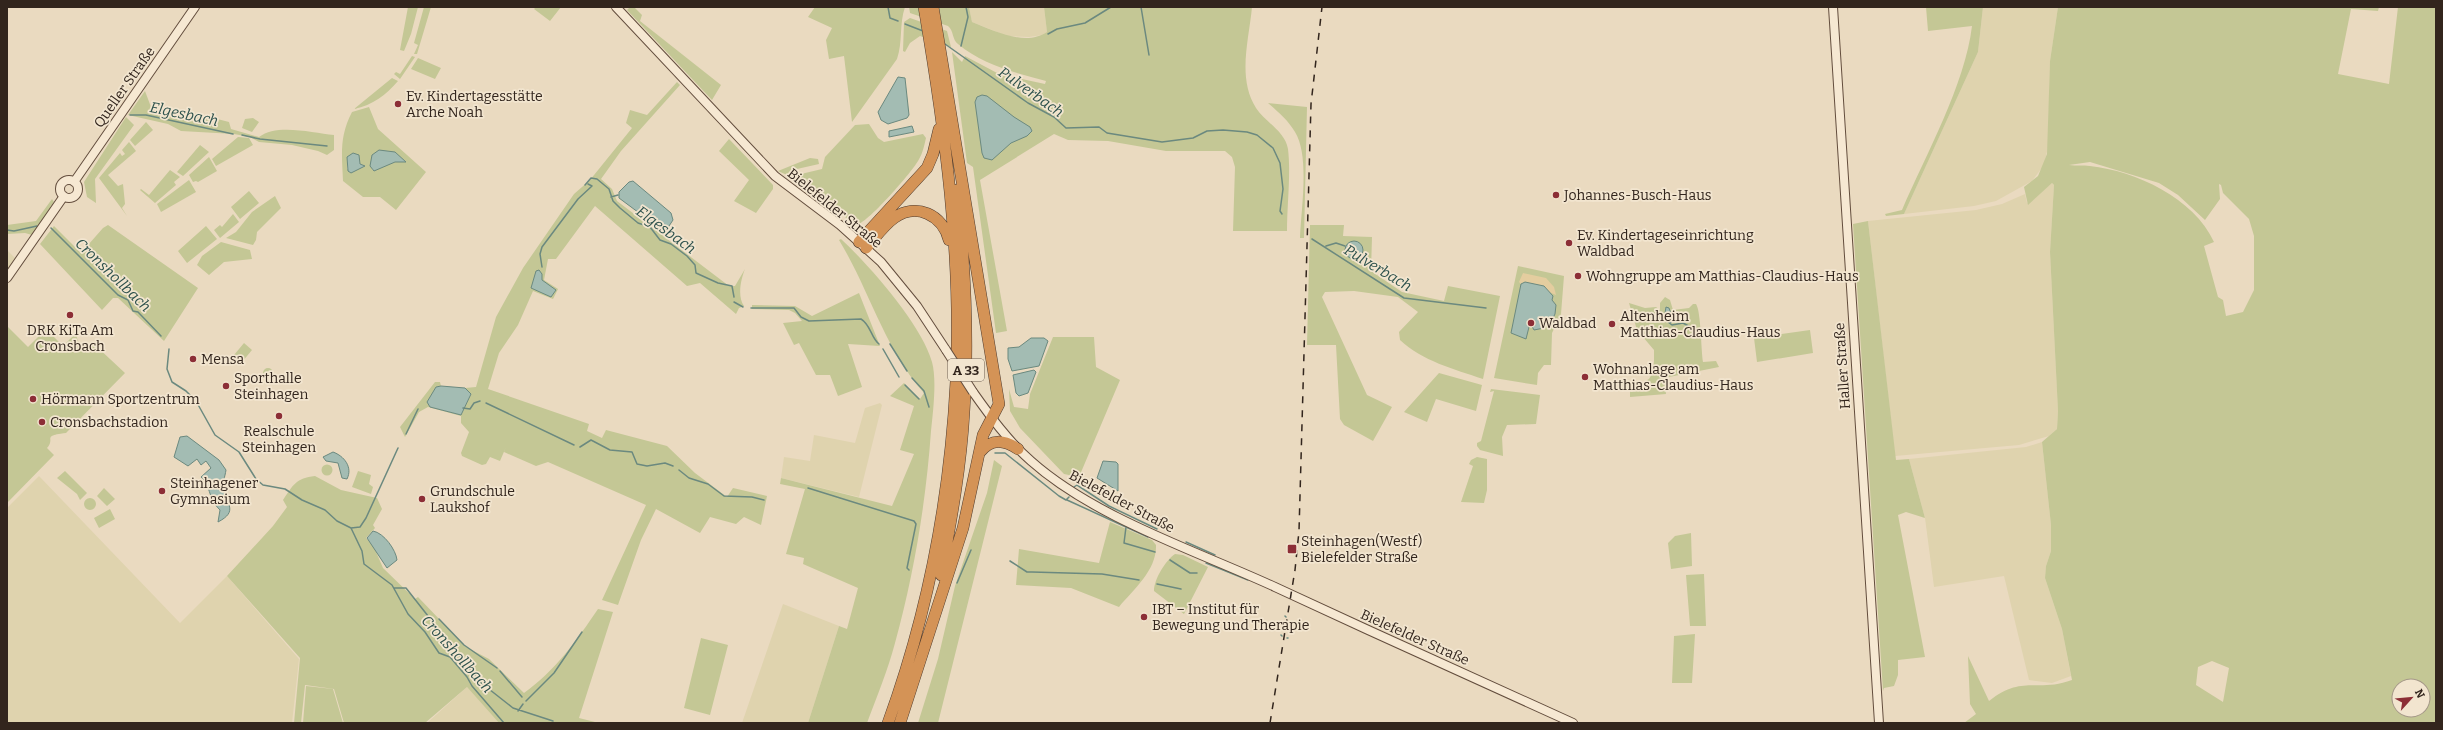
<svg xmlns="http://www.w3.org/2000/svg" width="2443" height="730" viewBox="0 0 2443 730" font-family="Bitter,serif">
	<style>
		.farmland { fill: #dfd3ae }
		.green { fill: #c4c795; fill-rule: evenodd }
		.sand { fill: #e4cd9f }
		.water { fill: #a3bcb3; stroke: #6b897f }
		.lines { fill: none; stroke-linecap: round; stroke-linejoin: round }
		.stream { stroke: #6b897f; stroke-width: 1.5 }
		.secondary-casing { stroke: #634d3d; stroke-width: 10 }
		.motorway-casing { stroke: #4f3b2e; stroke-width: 12 }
		.secondary { stroke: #f6e8d2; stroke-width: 8 }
		.motorway { stroke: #d49356; stroke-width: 11 }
		.rail { stroke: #32251d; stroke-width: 1.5; stroke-dasharray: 7 7; stroke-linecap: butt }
		.secondary-bridge-casing { stroke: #634d3d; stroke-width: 10; stroke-linecap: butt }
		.secondary-bridge { stroke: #f6e8d2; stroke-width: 8 }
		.poi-dot { fill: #8c2e36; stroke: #f2e5cf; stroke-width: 1.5 }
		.labels { text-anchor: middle; stroke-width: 3.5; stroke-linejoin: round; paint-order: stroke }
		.shield { fill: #f2e5cf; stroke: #6c5f52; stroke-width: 1 }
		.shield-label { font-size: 13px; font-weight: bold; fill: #32251d }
		.street-label { font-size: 14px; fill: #32251d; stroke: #f2e5cf }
		.poi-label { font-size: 14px; fill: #32251d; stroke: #f2e5cf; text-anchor: start }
		.water-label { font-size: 15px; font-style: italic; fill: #2d514c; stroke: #f2e5cf }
	</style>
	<rect width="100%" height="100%" fill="#eadac0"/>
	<path class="farmland" d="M969 7H1044L1047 32 1043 35 1029 37 1007 36 972 22Z
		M1983 7H2058L2050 61 2048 147 2044 165 2032 181 1996 201 1974 206 1904 214 1978 52Z
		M2052 183 2054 185 2050 252 2058 411 2057 429 2049 436 2019 445 1895 456 1868 221 1976 210 2002 204 2025 194 2027 203Z
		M7 250 16 259 7 270Z
		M880 403 882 405 859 497 781 478 784 457 810 461 814 435 855 443 865 408Z
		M2042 442 2051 525V551L2046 566 2045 578 2062 629 2071 676 2052 683 2029 680 2004 576 1934 587 1925 518 1909 459 2026 447Z
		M39 476 180 623 227 576 299 659 292 723H7V508Z
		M783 604 839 626 808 723H742Z
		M467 687 499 723H427Z"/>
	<path class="green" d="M408 7H418L411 34 404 51 400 50Z
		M424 7H431L417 54H414L418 45 414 43Z
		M536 7H561L550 21 534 9Z
		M630 7H634L642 15 640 21 721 85 712 100 627 10Z
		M815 7H905C899 24 903 42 897 59L852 122 844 56 829 59 826 40 832 28 808 17Z
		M909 7H969L972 22C993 30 1025 47 1047 32L1044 7H1252C1249 40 1237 78 1256 108 1265 122 1285 131 1288 149 1291 174 1287 205 1287 231H1233L1235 167 1232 157 1225 151H1166L1108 141 1068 140 1054 134 980 180 1007 331 996 333 973 167 967 163 952 52 962 62 965 56 999 74 1045 84 1046 81C1016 73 983 65 958 44 952 40 954 31 948 26L910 13Z
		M1926 7H1983L1978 52 1904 214 1886 216 1885 214 1902 210C1926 154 1965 85 1972 26L1928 31Z
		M2058 7H2379L2378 11 2351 9 2338 74 2389 84 2398 7H2436V723H1964L1976 714 1970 704 1968 656 1989 701C2023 674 2037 693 2072 680L2062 629 2045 578 2046 566 2051 551V525L2042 442 2057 429 2058 411 2050 252 2054 185 2052 183 2028 205 2024 187 2038 176 2047 154 2050 61ZM2090 162 2159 183 2178 195 2205 220 2220 199 2219 184 2221 185 2223 193 2249 219 2254 236V290L2243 312 2226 316 2223 300 2218 297 2204 246 2214 242C2194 198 2136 171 2090 166 2083 165 2076 166 2069 165ZM2212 661 2229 668 2223 702 2196 685 2198 667ZM2399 686H2423V710H2399Z
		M910 18 947 31 951 47 920 36 910 43 905 52 903 51 904 22Z
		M412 56 415 57 400 79 394 74 396 72 400 74Z
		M418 58 441 68 435 79 411 69Z
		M392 78 398 81C386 95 373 105 354 109Z
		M677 82 680 85 621 151 601 179 612 189 617 201 729 286H735L745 269C741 279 737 296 744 306L739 308 736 314 700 283 687 286 595 206 556 259H548L544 280 558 289 553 299 533 291 518 325 499 353 488 389 589 424 587 431 602 438 606 430 667 446 695 473 727 497 733 488 767 496 761 525 744 517 736 524 710 517 700 533 656 509 641 540 618 605 602 600 646 505 548 462 536 466 504 452 506 447 500 461 490 457 486 464 482 465 462 456 461 453 469 432 461 423V416L428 407 419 412 405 437 400 427 435 382H440L441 386 436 387 430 407 461 415 471 394 465 388 476 387 496 317 523 268 574 194 590 180 632 128 626 123 630 110 647 115Z
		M145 91 151 107 181 116 190 112 229 122 231 129 259 137C277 123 313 133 334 135V150L327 155 318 151 292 145 259 142 250 137 234 134 181 131 168 124 128 115Z
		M1268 103 1307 107 1304 238H1300C1301 209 1310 156 1295 132 1288 120 1278 112 1268 103Z
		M369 107 378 129 426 172 396 210 380 197H363L343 181C342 155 339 137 352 112ZM394 152 406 162H395L372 170V155ZM347 157 359 158 360 164 365 166 347 169Z
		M126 117 134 125 95 179 96 203 87 197 84 182Z
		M253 118 259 122 252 132 242 128 245 119Z
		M146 122 153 130 135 146 130 140Z
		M869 124 878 138 884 142 923 134 926 138C924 147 922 156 916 164 909 175 867 224 856 225L801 185 796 178 801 174 822 169 825 157 855 125Z
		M238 137 249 138 253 145 216 166 212 159Z
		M729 139 773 185V189L756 213 734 201 749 180 719 151Z
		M129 142 136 151 108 175 118 186 123 184 125 204 122 208 127 216 99 178 120 153 122 156 125 154 122 150Z
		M200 145 209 152 183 176 177 172Z
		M209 157 217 171 198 182 196 181 193 182 189 175Z
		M810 158 818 159 819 164 797 169 787 175 778 171Z
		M170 170 180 177 174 182 176 185 155 203 140 190 141 189 149 195Z
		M189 180 196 192 161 212 157 204Z
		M249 191 259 203 240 219 231 207Z
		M275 196 281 208 257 232 256 240 253 245 226 238 236 232 252 212Z
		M52 199 54 202 32 235 25 233 7 234V225L36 221Z
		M233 214 239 222 220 238 214 230 220 225 222 227Z
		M1868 221 1896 460 1909 459 1925 518 1906 512 1898 515 1925 657 1898 660V675L1894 686 1884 688 1883 691 1853 224Z
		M108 225 198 288 164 341 118 298H113L102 310 40 244 54 226 81 253 103 228Z
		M1310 225H1344L1343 236 1372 237 1371 271 1402 292 1444 301 1448 286 1500 296 1483 379C1454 369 1422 361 1400 340L1399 332 1418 312 1398 297 1354 291 1325 292 1322 297 1367 395 1392 407 1373 441 1344 425 1340 419 1336 345H1307Z
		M206 226 217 239 187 263 178 251Z
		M841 239C869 265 922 325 932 362 937 380 933 412 931 431 926 502 914 574 895 643 888 670 877 696 867 723H808L839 626 847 629 858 588 803 564 804 558 786 554 805 489 780 484 781 478 892 506 914 454 900 450 914 406 890 396 904 383 920 399 924 393C884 348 870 291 839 240Z
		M221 242 250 250 252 259 224 262 209 275 197 265 202 256Z
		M1518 266 1564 276 1561 314 1552 333 1551 365H1544L1538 373 1537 385 1494 378Z
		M859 293 880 346 848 344 862 387 838 396 830 375H816L799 343 794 345 783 323 802 321 795 313 789 310 752 309V305L795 306 812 316Z
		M1665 297 1670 300 1673 310 1689 308 1693 304H1696C1701 311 1701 349 1703 362L1716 361 1719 367 1664 378 1666 394 1630 397V389L1649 379 1653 372 1654 361V350L1637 330 1629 303 1645 308 1656 307 1660 310V303Z
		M7 326 28 347 46 329 63 346 77 332C75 346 85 345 95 345L125 373 66 433C41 436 56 438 47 448L54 455 7 503Z
		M1810 330 1813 353 1757 362 1754 338Z
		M1053 337H1094L1096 367 1120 380 1079 477 1064 474 1020 428 1010 411 1009 389 1014 407 1028 409 1030 394Z
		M244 343 252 350 242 362 234 355Z
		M263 373a5 5 0 1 1 10 0a5 5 0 1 1-10 0Z
		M1439 373 1482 385 1476 411 1436 399 1427 422 1404 412Z
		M1491 389 1540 395 1536 424 1507 425 1502 437 1503 456 1480 450 1477 446V443L1481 441 1494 391 1490 392Z
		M1477 457 1487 459V490L1484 503 1461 502 1473 466 1469 464 1471 460Z
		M994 460 1002 466 938 723H918L938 659 955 586 987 493Z
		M321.5 470a5.5 5.5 0 1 1 11 0a5.5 5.5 0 1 1-11 0Z
		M65 471 87 493 80 500 77 494 57 478Z
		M358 471 371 475 369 484 373 487 371 494 352 487Z
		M315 476 341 490 377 498 382 509 373 525 375 528 366 538 374 547 383 568 415 599 418 597 466 647 489 659 524 693C555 671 577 640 598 609L613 612 579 718 599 723H499L467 687 425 723H344L334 689 305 685 301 723H294L300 658 227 576 273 526 287 507 283 500C293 485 296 478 315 476Z
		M104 488 115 499 107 506 97 496Z
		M84 504a6 6 0 1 1 12 0a6 6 0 1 1-12 0Z
		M110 509 115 519 99 528 94 518Z
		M1110 522 1152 540 1156 545C1157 570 1134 589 1119 607L1071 588 1016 585 1019 549 1099 563Z
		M1691 533 1692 566 1671 569 1668 543 1675 536Z
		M1175 554 1183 555 1208 567 1184 614 1154 591C1154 579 1166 560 1175 554Z
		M1704 574 1706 626H1690L1686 575Z
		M1695 634 1692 683H1672L1674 636Z
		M701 638 728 645 710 715 684 708Z
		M306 686 333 689 343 723H303Z"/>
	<path class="sand" d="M1523 273 1546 278 1554 287 1556 295 1525 282 1521 284 1519 282Z"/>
	<path class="water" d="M898 77 905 78 909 115 907 118 888 124 881 120 878 112Z
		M982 95 987 96 1014 117 1030 127 1032 131 1027 136 1011 143 992 160 984 158 982 153 975 102 977 97Z
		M912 126 914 132 889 137V131Z
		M379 150 395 152 406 162H395L374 171 370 166 372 155Z
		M353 153 359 155 360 164 365 166 351 173 348 171 347 157Z
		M633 181 671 213 673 220 667 229 662 230 619 198V192L629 182Z
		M1345 250a9 9 0 1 1 18 0a9 9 0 1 1-18 0Z
		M539 270 542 274V280L556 290 551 297 531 288 536 271Z
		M1525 282 1544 286 1553 296 1552 300 1556 305 1555 314 1551 322 1544 328 1534 330 1530 323 1526 339 1511 333 1521 284Z
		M1666 307 1669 308 1673 320 1671 323 1664 319Z
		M1031 338H1044L1048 341 1039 366 1012 371 1008 359V348L1019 347Z
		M1034 370 1036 372 1028 393 1019 396 1016 393 1013 375Z
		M441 386 465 388 471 394 461 415 430 407 427 402 436 387Z
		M187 436 219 460 226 470C225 477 222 483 224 490 226 504 239 511 218 522L220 510C207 498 211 484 201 477L211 468 206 461 201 465 197 459 188 466 174 457 180 437Z
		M333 452C344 456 353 467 347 479L342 478 338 463 326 461 323 457Z
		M1103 461 1116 462 1118 464V491L1097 478Z
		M373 531C384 533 396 550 397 560L387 568 367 538Z"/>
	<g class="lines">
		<path class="stream" d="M888 7 890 18 898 21
			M1141 7 1149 55
			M905 24 923 31
			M1048 34 1057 29 1085 23 1111 7
			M945 44 1028 103 1054 117 1066 128 1099 127 1107 133 1162 142 1193 138 1207 131 1223 130 1247 132 1257 135 1273 148 1280 163 1283 189 1280 211 1282 214
			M961 46 968 17 966 7
			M130 115H146L233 134
			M242 135 260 139 327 146
			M585 185 591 178 597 179 609 189 613 201 620 208 638 223 650 227 660 240 671 244 687 256 695 265 696 273 718 283 732 286 734 297
			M611 197 618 195
			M51 228 118 295 128 300 133 311 138 312 161 336
			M7 230 14 231 37 226
			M1312 239 1404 298 1486 308
			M1326 246 1336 243 1345 246
			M542 267 540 254 542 247 578 199 592 186 588 184
			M734 302 743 307
			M751 308H794L801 317 809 321 861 319C871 325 871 338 879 344
			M1652 317 1666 319
			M1668 322 1672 325 1683 323 1694 329
			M890 344 907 371
			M169 349 167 369 172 382 186 391 196 401 215 435 239 452 256 479 263 485 285 489 302 500 325 510 337 521 351 528 362 551 364 564 392 585 408 614 425 632 439 653 450 657 467 677 472 686 504 723
			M883 349 899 377
			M912 378 924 391 929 407
			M905 385 919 399
			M486 403 574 445
			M463 408 470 409 474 403 480 401
			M406 434 418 409
			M580 447 591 440 610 450 632 452 637 464 647 466 665 463 673 466
			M995 453H1005L1059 496 1066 500 1069 497
			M679 470 689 478 708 484 724 496 752 497 764 500
			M1074 487 1077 485 1109 506 1157 529
			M808 488 914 521 916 524 907 568 909 570
			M1067 500 1126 527 1124 543 1155 552
			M1126 527 1148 537
			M351 528 360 527 366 518 398 448
			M1186 542 1215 555
			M1170 560 1190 573H1197
			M1010 561 1027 572H1032L1102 574 1139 580
			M1206 563 1248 580
			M957 583 971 550
			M1157 584 1181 589
			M394 588H406L480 682 513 708 553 721
			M1285 616 1286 617
			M439 619 464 645 497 668
			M1281 635 1282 636
			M1287 638H1288
			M500 671 522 697
			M526 701 554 673 582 632
			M518 711 523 704"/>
		<defs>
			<path id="secondary" d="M616 7 775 176 840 225 881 262 917 306 946 350
				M1833 7 1879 723
				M60 189a9 9 0 1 1 18 0a9 9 0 1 1-18 0Z
				M74 182 195 7
				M7 278 64 196
				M973 392C990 416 1008 441 1031 461 1095 518 1197 551 1275 587 1374 633 1473 678 1573 723"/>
			<path id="motorway" d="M859 242 927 168 933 154 939 129
				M866 248C875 238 883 226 894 218 916 202 943 215 949 240
				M980 452C992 438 1004 440 1018 449
				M941 575C951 521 961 467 964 412 969 338 965 263 957 190
				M888 723C928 613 950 497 956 381 962 256 945 130 924 7
				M900 723 963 528 983 435 999 404 933 7"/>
		</defs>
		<use href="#secondary" class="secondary-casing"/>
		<use href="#motorway" class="motorway-casing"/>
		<use href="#secondary" class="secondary"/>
		<use href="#motorway" class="motorway"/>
		<path class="rail" d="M1270 723 1295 570 1299 531 1311 104 1322 7"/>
		<defs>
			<path id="secondary-bridge" d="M946 350 973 392"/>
		</defs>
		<use href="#secondary-bridge" class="secondary-bridge-casing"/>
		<use href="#secondary-bridge" class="secondary-bridge"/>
	</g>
	<g class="poi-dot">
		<circle cx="398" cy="104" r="4"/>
		<circle cx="1556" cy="195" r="4"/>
		<circle cx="1569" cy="243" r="4"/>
		<circle cx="1578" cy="276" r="4"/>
		<circle cx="70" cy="315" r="4"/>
		<circle cx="1531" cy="323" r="4"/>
		<circle cx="1612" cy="324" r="4"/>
		<circle cx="193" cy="359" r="4"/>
		<circle cx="1585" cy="377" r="4"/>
		<circle cx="226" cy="386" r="4"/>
		<circle cx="33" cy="399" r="4"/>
		<circle cx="279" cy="416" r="4"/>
		<circle cx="42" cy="422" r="4"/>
		<circle cx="162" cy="491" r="4"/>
		<circle cx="422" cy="499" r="4"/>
		<rect x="1287" y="544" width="10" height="10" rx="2"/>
		<circle cx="1144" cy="617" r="4"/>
	</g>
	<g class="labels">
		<rect class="shield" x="948" y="359" width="36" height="22" rx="3"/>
		<g class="shield-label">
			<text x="966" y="375">A 33</text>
		</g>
		<g class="street-label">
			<text transform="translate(124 87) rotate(-55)" y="5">Queller Straße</text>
			<text transform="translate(835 208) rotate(39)" y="5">Bielefelder Straße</text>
			<text transform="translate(1842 366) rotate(-94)" y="5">Haller Straße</text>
			<text transform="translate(1122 501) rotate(28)" y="5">Bielefelder Straße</text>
			<text transform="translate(1415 637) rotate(24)" y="5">Bielefelder Straße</text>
		</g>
		<g class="poi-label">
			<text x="406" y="101">Ev. Kindertagesstätte<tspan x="406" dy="16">Arche Noah</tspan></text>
			<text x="1564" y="200">Johannes-Busch-Haus</text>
			<text x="1577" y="240">Ev. Kindertageseinrichtung<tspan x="1577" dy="16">Waldbad</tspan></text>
			<text x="1586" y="281">Wohngruppe am Matthias-Claudius-Haus</text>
			<text x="1620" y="321">Altenheim<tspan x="1620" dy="16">Matthias-Claudius-Haus</tspan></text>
			<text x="1539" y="328">Waldbad</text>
			<text x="70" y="335" text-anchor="middle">DRK KiTa Am<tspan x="70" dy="16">Cronsbach</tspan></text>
			<text x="201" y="364">Mensa</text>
			<text x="1593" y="374">Wohnanlage am<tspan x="1593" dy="16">Matthias-Claudius-Haus</tspan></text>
			<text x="234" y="383">Sporthalle<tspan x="234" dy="16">Steinhagen</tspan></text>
			<text x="41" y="404">Hörmann Sportzentrum</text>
			<text x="50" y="427">Cronsbachstadion</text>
			<text x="279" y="436" text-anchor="middle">Realschule<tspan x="279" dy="16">Steinhagen</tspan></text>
			<text x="170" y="488">Steinhagener<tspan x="170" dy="16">Gymnasium</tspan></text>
			<text x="430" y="496">Grundschule<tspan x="430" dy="16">Laukshof</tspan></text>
			<text x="1301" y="546">Steinhagen(Westf)<tspan x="1301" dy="16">Bielefelder Straße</tspan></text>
			<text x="1152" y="614">IBT – Institut für<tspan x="1152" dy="16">Bewegung und Therapie</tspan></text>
		</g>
		<g class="water-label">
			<text transform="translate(1031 92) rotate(35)" y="5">Pulverbach</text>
			<text transform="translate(184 114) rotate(12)" y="5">Elgesbach</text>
			<text transform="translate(666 230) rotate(36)" y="5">Elgesbach</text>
			<text transform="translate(1378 268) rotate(31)" y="5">Pulverbach</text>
			<text transform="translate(113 275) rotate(44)" y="5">Cronshollbach</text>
			<text transform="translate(457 654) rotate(48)" y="5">Cronshollbach</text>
		</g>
	</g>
	<rect width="2443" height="730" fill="none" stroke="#32251d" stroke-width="16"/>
	<g transform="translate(2411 698) rotate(63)"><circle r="19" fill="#f2e5cf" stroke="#a59888"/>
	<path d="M0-3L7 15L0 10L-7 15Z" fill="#8c2e36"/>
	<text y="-6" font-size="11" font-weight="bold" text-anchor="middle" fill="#32251d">N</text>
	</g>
</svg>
